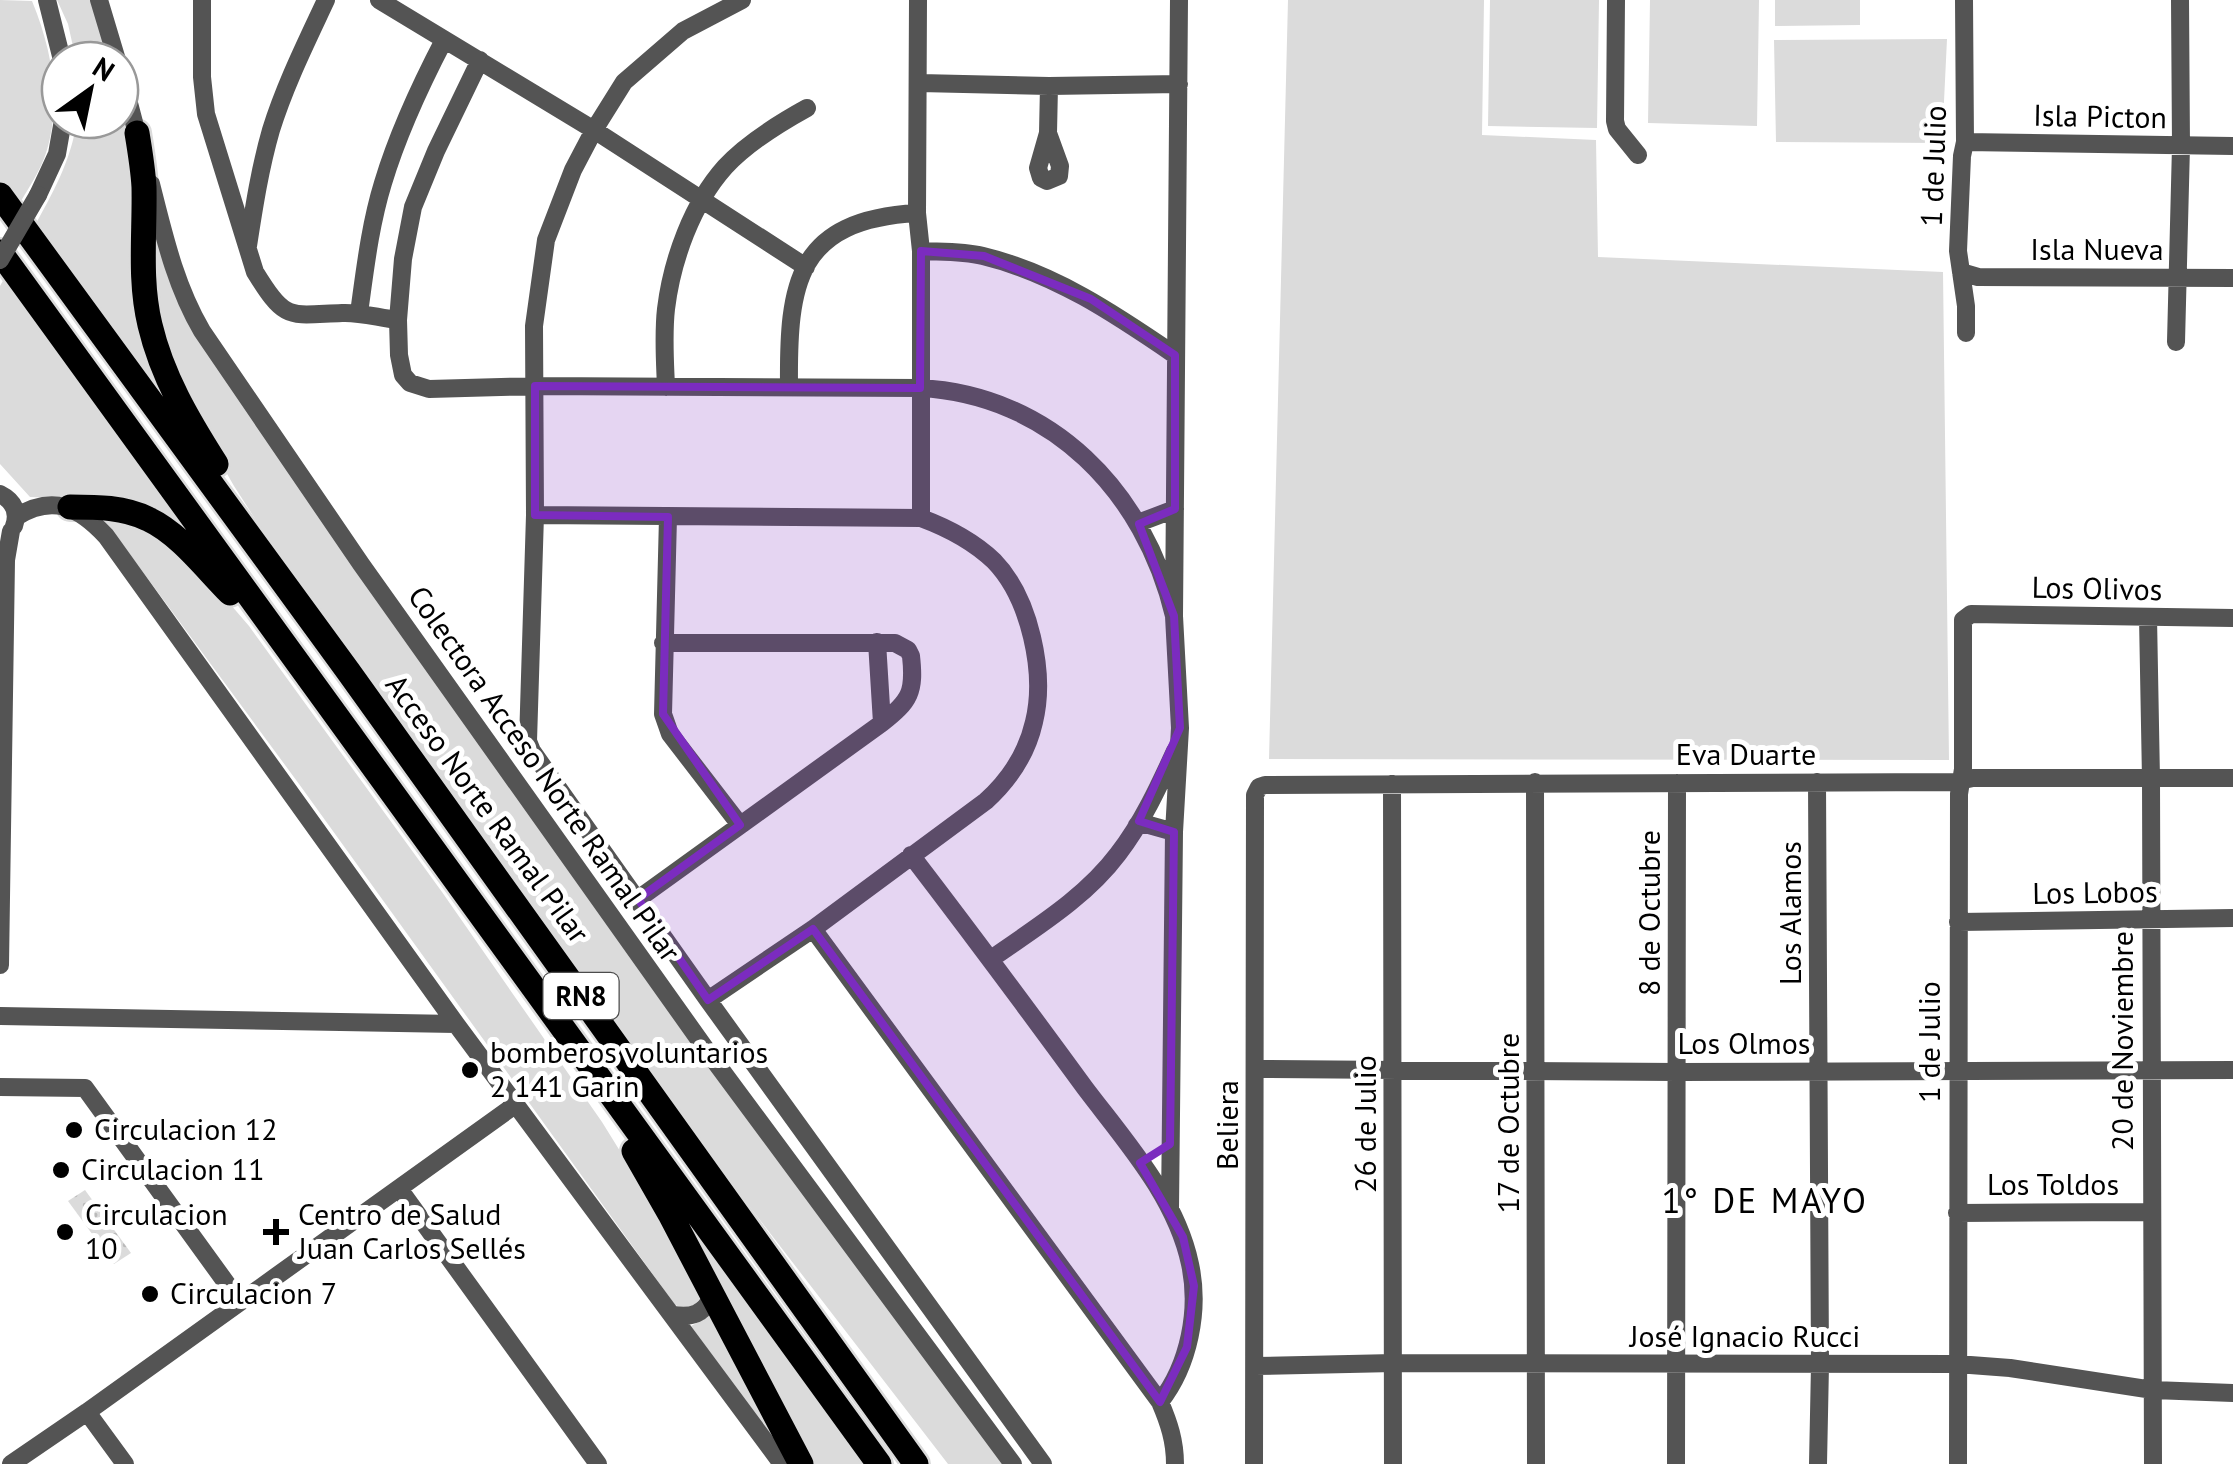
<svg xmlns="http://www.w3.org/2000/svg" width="2233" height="1464" viewBox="0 0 2233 1464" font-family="'PT Sans',sans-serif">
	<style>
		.grass { fill: #dbdbdb }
		.park { fill: url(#park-dots) }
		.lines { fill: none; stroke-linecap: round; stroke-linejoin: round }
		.highway-casing { stroke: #dbdbdb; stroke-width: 30 }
		.minor { stroke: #545454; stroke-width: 18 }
		.highway { stroke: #000; stroke-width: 25 }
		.minor-bridge { stroke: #545454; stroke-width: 18 }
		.marked { fill: #7b2cbf; fill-opacity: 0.2; stroke: #7b2cbf; stroke-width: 8; stroke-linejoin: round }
		.poi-dot { fill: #000; stroke: #fff; stroke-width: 4 }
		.labels { text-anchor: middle; stroke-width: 10; stroke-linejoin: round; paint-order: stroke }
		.shield { fill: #fff; stroke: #4c4c4c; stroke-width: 2.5 }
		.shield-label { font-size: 28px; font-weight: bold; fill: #000 }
		.street-label { font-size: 30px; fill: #000; stroke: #fff }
		.poi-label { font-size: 30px; fill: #000; stroke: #fff; text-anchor: start }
		.quarter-label { font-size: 35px; letter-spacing: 2.5px; fill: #000; stroke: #fff }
	</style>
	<defs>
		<pattern id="park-dots" width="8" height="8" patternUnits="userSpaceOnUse" patternTransform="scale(2.5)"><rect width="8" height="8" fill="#dbdbdb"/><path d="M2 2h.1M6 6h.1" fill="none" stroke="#bababa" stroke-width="1.8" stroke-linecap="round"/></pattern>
	</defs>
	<rect width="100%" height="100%" fill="#fff"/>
	<path class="grass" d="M0 0 32 1C52 50 62 102 46 153 40 172 27 190 17 208L0 183Z
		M57 0H92L112 60H76L68 24Z
		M1288 0H1484L1482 135 1596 140 1598 257 1943 272 1949 760 1269 759Z
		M1490 0H1599L1597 128 1488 126Z
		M1650 0H1759L1757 126 1648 123Z
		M1775 0H1860V25L1775 26Z
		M1947 39 1942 143 1776 142 1774 40Z
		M120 83 132 135 139 284 189 430 32 231C52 194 71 162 77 120H120Z
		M150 202 189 314 1008 1464H948L726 1176 322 623 234 486 195 418 154 314Z
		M4 279 204 556 103 500 30 497 0 464V286Z
		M95 512 141 520 200 569 249 626 442 892 602 1122 646 1193 698 1292V1301C691 1309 685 1310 675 1305L299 784 123 545Z
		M689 1227 863 1464H806Z
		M710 1316 773 1440 691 1326Z"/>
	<path class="park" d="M85 1190 131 1253 114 1264 68 1201Z"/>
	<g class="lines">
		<defs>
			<path id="highway" d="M137 133C140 151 143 169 144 187 145 233 139 280 150 325 162 376 188 420 216 464
				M0 195 348 671 916 1464
				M0 252 879 1464
				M70 507C97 507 124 507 148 519 180 534 205 568 230 593
				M634 1151 670 1214 801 1464"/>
		</defs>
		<use href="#highway" class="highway-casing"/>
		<path class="minor" d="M47 0 62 60
			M99 0 117 60
			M202 0V77L206 114 255 272C286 322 288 315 342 313 360 312 379 318 398 320
			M379 0 594 130 806 267
			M742 0 683 31 624 82 594 130 573 170 546 240 534 326 535 515 528 741 532 751 708 1000 1043 1464
			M918 0 917 213 921 251V518
			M1616 0 1615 121 1617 129 1638 155
			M1964 0 1965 142 1962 156 1958 251 1966 306V333
			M480 60 436 151 413 207 403 259 398 320 399 355 403 375 410 383 429 389 535 386 920 388C1051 395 1145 492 1174 616
			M120 69 140 145
			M920 83 1049 86 1179 84
			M1048 133 1060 166 1059 176 1047 181 1041 178 1038 168 1048 133 1049 86
			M1965 142 2233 146
			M151 184C164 235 175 285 202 331L361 564 705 1048 1013 1464
			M38 195 57 154 63 120
			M248 246C254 207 260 168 271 130 285 85 306 43 326 0
			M921 251C942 252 963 251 983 256 1054 273 1115 314 1175 355
			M1961 272 1978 277 2233 278
			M359 313C365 270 370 225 383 183 398 133 420 86 444 40
			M2176 342 2181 146 2180 0
			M666 387C665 361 663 335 666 309 672 260 692 204 725 167 747 143 778 124 807 108
			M789 387C788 283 796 220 917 213
			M0 494C14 501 19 512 14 526
			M535 515 921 518C948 528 973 541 994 561 1030 598 1046 673 1034 722 1027 753 1009 780 986 801L813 929 708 1000
			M16 517C53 494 79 507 106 536L456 1024 782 1464
			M668 517 663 714 670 734 740 825
			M1138 523 1175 509
			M2148 617 2151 779 2153 1464
			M877 642 882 723
			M1535 782 1536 1464
			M1817 782 1820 1365 1818 1464
			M1392 784 1393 1464
			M1137 825H1149L1174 832
			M911 855C970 932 1028 1010 1085 1088 1125 1141 1176 1197 1190 1264 1200 1310 1189 1365 1160 1402
			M638 899 882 723C910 701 915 692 911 656L908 650 895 643H663
			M1958 922 2233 918
			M813 929 1160 1402C1169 1423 1175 1441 1175 1464
			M991 959C1035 928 1085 898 1118 854 1142 823 1159 786 1175 751
			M0 965 6 560 11 531
			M0 1016 456 1024
			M1256 1069 1677 1072 2233 1070
			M0 1087 85 1088 240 1302
			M400 1190 598 1464
			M1170 1208 1174 832 1180 728 1174 616 1179 0
			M1957 1213 2151 1212
			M673 1315C693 1318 702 1314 713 1297
			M1255 1366 1394 1363 1957 1364 2010 1368 2153 1390 2233 1393
			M87 1412 125 1464
			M11 1464 87 1412 515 1105
			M1254 1464 1255 795 1259 787 1265 785 1954 782 1973 778H2233
			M1676 1464 1677 783
			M1958 1464 1959 794 1963 769V620L1971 614 2233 618"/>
		<use href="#highway" class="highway"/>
		<path class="minor-bridge" d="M0 260 38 195"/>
	</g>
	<path class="marked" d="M921 251 984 256 1091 299 1175 355V509L1139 524 1174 616 1180 728 1139 821 1174 832 1170 1144 1140 1163 1183 1237 1194 1286 1187 1347 1160 1402 813 929 708 1000 638 899 740 825 663 714 668 517 535 515V386L920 388Z"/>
	<g class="poi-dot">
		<circle cx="470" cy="1070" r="10"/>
		<circle cx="74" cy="1130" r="10"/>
		<circle cx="61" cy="1170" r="10"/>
		<circle cx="65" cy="1232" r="10"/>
		<path d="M271 1217h10v10h10v10h-10v10h-10v-10h-10v-10h10z"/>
		<circle cx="150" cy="1294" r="10"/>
	</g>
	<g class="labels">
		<rect class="shield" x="543.5" y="973" width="75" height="46" rx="8"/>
		<g class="shield-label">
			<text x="581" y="1006">RN8</text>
		</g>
		<g class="street-label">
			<text transform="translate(2100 117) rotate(1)" y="10">Isla Picton</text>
			<text transform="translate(1934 166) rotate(-88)" y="10">1 de Julio</text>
			<text x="2097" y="260">Isla Nueva</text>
			<text transform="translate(2097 589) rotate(1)" y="10">Los Olivos</text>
			<text x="1746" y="765">Eva Duarte</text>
			<text transform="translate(544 774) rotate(55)" y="10">Colectora Acceso Norte Ramal Pilar</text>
			<text transform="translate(487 809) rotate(54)" y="10">Acceso Norte Ramal Pilar</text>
			<text transform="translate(2095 893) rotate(-1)" y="10">Los Lobos</text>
			<text transform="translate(1650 913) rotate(-90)" y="10">8 de Octubre</text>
			<text transform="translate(1791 913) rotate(-90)" y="10">Los Alamos</text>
			<text transform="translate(2123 1041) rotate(-90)" y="10">20 de Noviembre</text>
			<text transform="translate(1930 1042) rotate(-90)" y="10">1 de Julio</text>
			<text x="1744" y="1054">Los Olmos</text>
			<text transform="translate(1509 1123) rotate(-90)" y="10">17 de Octubre</text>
			<text transform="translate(1366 1124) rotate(-90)" y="10">26 de Julio</text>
			<text transform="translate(1228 1125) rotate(-90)" y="10">Beliera</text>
			<text x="2053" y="1195">Los Toldos</text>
			<text x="1745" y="1347">José Ignacio Rucci</text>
		</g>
		<g class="poi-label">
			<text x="490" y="1063">bomberos voluntarios<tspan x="490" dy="34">2 141 Garin</tspan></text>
			<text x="94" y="1140">Circulacion 12</text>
			<text x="81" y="1180">Circulacion 11</text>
			<text x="85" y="1225">Circulacion<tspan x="85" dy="34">10</tspan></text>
			<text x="298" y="1225">Centro de Salud<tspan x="298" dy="34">Juan Carlos Sellés</tspan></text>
			<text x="170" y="1304">Circulacion 7</text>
		</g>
		<g class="quarter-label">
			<text x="1765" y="1213">1° DE MAYO</text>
		</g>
	</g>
	<g transform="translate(90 90) rotate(33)"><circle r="48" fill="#ffffff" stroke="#999999" stroke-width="2.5"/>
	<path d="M0-8L18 38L0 25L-18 38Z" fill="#000000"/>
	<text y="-15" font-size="28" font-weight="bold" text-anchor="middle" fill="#000000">N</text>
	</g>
</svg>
